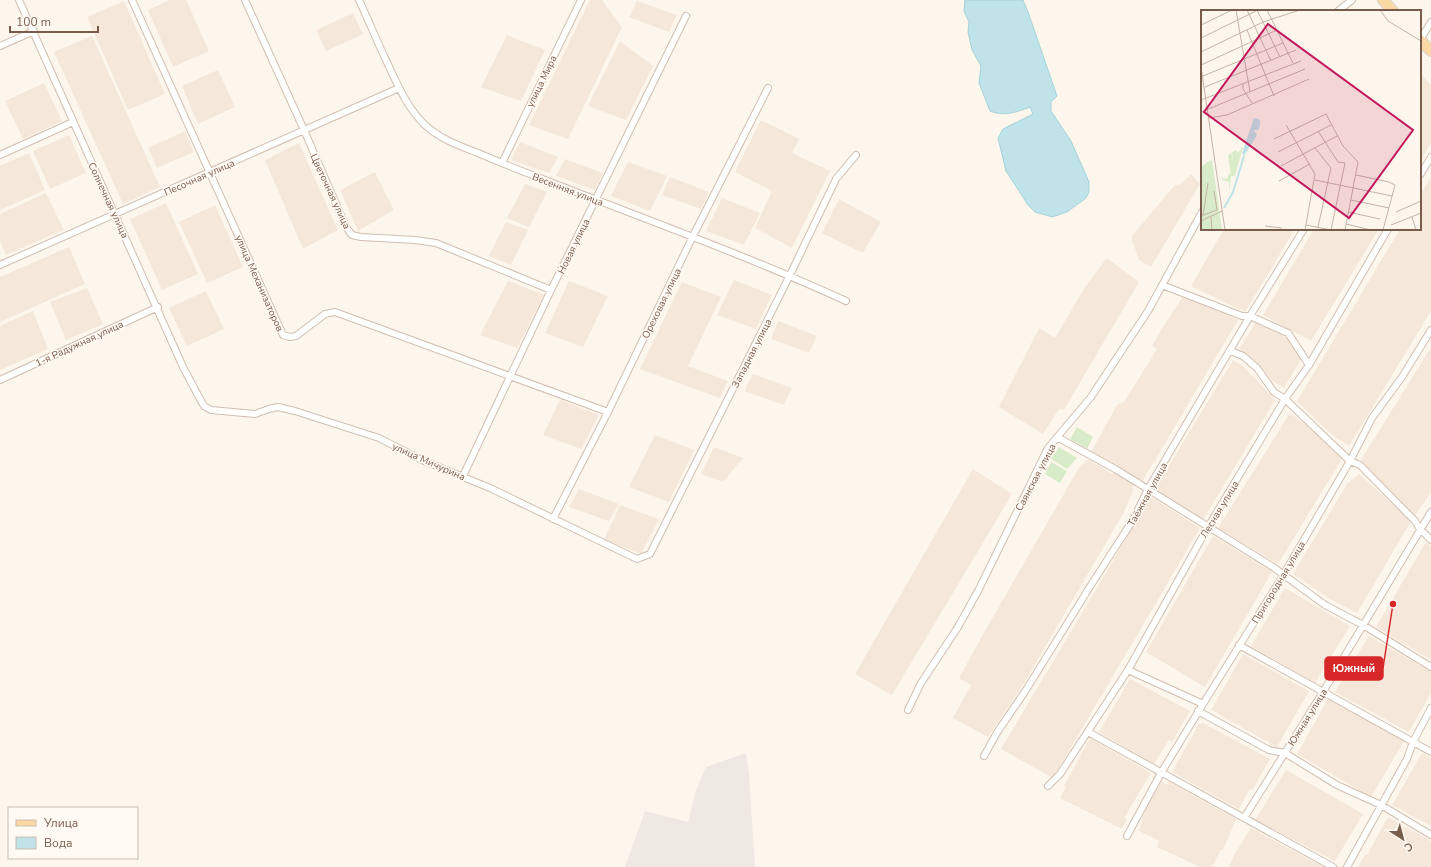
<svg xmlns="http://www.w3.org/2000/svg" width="1431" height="867" viewBox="0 0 1431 867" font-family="'Nunito Sans',sans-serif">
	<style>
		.residential { fill: #f5e8da }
		.industrial { fill: #efe9e4 }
		.green { fill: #d8ecc9 }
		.water { fill: #bfe3e8; stroke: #a5d3da }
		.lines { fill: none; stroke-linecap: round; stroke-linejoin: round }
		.street-casing { stroke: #d1beb0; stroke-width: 8 }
		.primary-casing { stroke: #dad1cd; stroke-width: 12 }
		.street { stroke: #fff; stroke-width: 6 }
		.primary { stroke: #fbd9a5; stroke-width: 10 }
		.labels { text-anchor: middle; stroke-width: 3; stroke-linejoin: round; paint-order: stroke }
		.street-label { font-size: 10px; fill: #7a5c4d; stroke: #fffaf3 }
		.inset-river { fill: none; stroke: #bfe3e8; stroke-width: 2 }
		.inset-road { fill: none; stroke: #c5b3a7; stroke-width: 1 }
		.view { fill: #c2185b; fill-opacity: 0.15; stroke: #c2185b; stroke-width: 2 }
		.inset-edge { fill: none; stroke: #7a5c4d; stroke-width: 2 }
		.leader { fill: none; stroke: #d62828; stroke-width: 1.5 }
		.callout-dot { fill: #d62828; stroke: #fffaf3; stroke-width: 1.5 }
		.callout { fill: #d62828; stroke: #d62828; stroke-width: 1.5 }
		.callout-label { font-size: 11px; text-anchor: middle; font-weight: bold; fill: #fff }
	</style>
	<rect width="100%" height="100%" fill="#fdf6ec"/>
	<path class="residential" d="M170 0H186L209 51 173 67 148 10Z
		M590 0H602L622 27 568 139 529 125Z
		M124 1 165 94 128 110 87 17Z
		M637 1 677 15 669 32 629 17Z
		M353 13 363 34 326 51 316 30Z
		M507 35 545 50 521 101 481 87Z
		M92 36 160 187 123 204 54 52Z
		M620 41 653 66 626 120 588 106Z
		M218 70 235 107 198 124 182 86Z
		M1420 73 1431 85V143L1420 162Z
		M44 83 62 121 23 139 5 101Z
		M761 120 799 139 792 153 830 171 792 248 755 228 772 191 735 172Z
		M185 131 194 152 157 168 148 148Z
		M69 135 86 173 50 189 33 151Z
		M520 142 558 157 549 173 511 160Z
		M299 143 338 230 303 249 265 160Z
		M29 153 45 190 0 210V166Z
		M565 159 603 173 595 190 556 176Z
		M628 162 667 176 650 211 611 196Z
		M375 172 394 210 358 231 340 190Z
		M1191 174 1200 184 1151 267 1139 260 1131 237 1175 185 1179 186Z
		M670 177 709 192 701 209 662 195Z
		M1431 177V311L1349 446 1332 435 1297 401 1400 229H1420V195Z
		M525 184 547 192 529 227 507 218Z
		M46 193 64 230 6 255 0 241V214Z
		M722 198 760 213 744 245 706 231Z
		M839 199 881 222 863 253 822 233Z
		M166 203 198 274 162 290 130 219Z
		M215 205 243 267 207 283 179 222Z
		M506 222 528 230 511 265 489 256Z
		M1224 229H1295L1245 312 1191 286Z
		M1314 229H1379L1311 341 1263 315Z
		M69 247 85 284 0 322V277Z
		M1107 258 1139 282 1064 410 1059 409 1043 434 999 407 1039 328 1055 338 1085 287Z
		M734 280 772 295 756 329 717 315Z
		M508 281 544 295 517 348 480 335Z
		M569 281 608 296 583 347 545 333Z
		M682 282 721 297 688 366 728 381 720 398 640 369Z
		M87 288 103 324 66 340 50 302Z
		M206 291 224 329 187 346 169 308Z
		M1184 295 1238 320 1142 482 1091 452 1117 405 1124 402 1157 349 1152 346 1161 330Z
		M33 311 48 349 0 370V326Z
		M778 321 817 336 809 353 771 339Z
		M1256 322 1282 335 1306 351 1284 388 1272 381 1259 365 1239 349Z
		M1431 347V492L1415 516 1361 460Z
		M1233 360 1243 366 1275 400 1203 520 1154 490Z
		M753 374 792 388 784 405 744 391Z
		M560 400 599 415 581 449 543 435Z
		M1290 413 1317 433 1342 459 1278 564 1218 528Z
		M655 435 694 450 669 502 629 487Z
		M714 447 743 458 723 482 701 474Z
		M1088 459 1112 474 1114 472 1134 485 1132 488 1134 489 1124 512 1026 680 988 737 953 718 971 685 959 678 986 629 1080 466Z
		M973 469 1012 494 892 695 855 674Z
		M1359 474 1411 521 1357 613 1330 599 1293 574 1347 484Z
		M579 489 619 504 609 521 569 507Z
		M1151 497 1200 528 1053 778 1001 749Z
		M620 505 659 519 641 554 604 540Z
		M1213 536 1272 572 1205 687 1146 652Z
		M1426 542 1431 547V660L1376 627Z
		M1285 588 1350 626 1315 683 1251 646Z
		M1369 636 1431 672V693L1409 732 1335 692Z
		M1243 654 1309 691 1277 747 1211 710Z
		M1130 679 1190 711 1172 742 1169 740 1154 764 1099 732Z
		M1328 699 1404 741 1371 797 1297 754Z
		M1203 723 1270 759 1253 789 1249 790 1239 809 1172 772 1199 724Z
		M1090 738 1151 773 1124 818 1127 820 1122 829 1060 798 1066 787 1064 786Z
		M1422 753 1431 758V826L1392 805Z
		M1286 770 1363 814 1335 861 1255 820Z
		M1161 781 1167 785 1169 782 1236 819 1223 850H1221L1212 867H1200L1157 847 1159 841 1139 831 1145 811Z
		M1388 817 1431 841V867H1358L1365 854 1367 855Z
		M1251 828 1323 867H1229L1235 853Z"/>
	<path class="industrial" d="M746 753 749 774 755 867H625L645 811 688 822 696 790 706 767Z"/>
	<path class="green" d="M1077 427 1093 437 1087 449 1070 439Z
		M1059 447 1077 458 1067 469 1051 459Z
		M1051 462 1067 471 1060 483 1045 474Z"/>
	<path class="water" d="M965 0H1023L1028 12 1057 96 1051 102V111L1071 141 1089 182V192L1086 198 1067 212 1052 217 1035 212 1028 205 1006 171 998 138 1003 129 1033 114 1030 107C1017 112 1004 117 990 111L979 83 981 66 972 50 968 32 969 22 964 11Z"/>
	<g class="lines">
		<defs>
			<path id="street" d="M19 0 183 367 200 399 204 406 211 410 255 414 269 409 278 407 295 411 379 438 422 460 490 488 637 559 650 554 790 275 836 179 856 155
				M132 0 283 335 290 337 296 336 325 314 335 312 608 412
				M245 0 304 130 346 227 352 235 361 237 415 240 436 243 551 290
				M359 0C368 19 376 39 385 58 396 81 406 107 425 125 440 139 460 146 478 153 499 162 519 170 540 178 642 218 746 255 846 301
				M1338 11 1352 0
				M1420 40 1431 22
				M0 46 34 31
				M0 155 73 122
				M502 163 581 0
				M1420 175 1431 157
				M0 265 399 88
				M1162 285 1242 316H1250L1288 333 1309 365
				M1231 351 1243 356 1257 368 1274 392 1285 399 1350 461 1360 465 1415 521 1420 529 1431 540
				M0 380 158 307
				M1057 437 1117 470 1273 567 1325 605 1363 625 1431 667
				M463 476 551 290 686 16
				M553 519 608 412 693 236 768 88
				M1239 645 1431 752
				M1128 670 1203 704
				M908 710 921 683 958 627 979 589 1048 448 1091 397 1148 311 1202 212
				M1198 711 1269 750 1285 753 1337 785 1381 805 1431 835
				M1088 732 1333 867
				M984 756 998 731 1026 690 1091 585 1133 520 1148 489 1250 316 1304 229
				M1048 786 1060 774 1128 670 1208 527 1285 399 1309 365 1388 229
				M1244 818 1323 692 1431 512
				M1127 836 1161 773 1203 704 1284 574 1350 461 1372 418 1402 377 1431 330
				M1347 867 1407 759 1413 742 1431 708"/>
			<path id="primary" d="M1383 0 1393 11
				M1420 40 1431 51"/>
		</defs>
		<use href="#street" class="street-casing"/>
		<use href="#primary" class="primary-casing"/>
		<use href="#street" class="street"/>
		<use href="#primary" class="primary"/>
	</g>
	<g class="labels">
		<g class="street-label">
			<text transform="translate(541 81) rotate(-64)" y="4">улица Мира</text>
			<text transform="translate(199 177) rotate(-24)" y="4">Песочная улица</text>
			<text transform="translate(568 189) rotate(21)" y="4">Весенняя улица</text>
			<text transform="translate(331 191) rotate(65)" y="4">Цветочная улица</text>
			<text transform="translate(109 200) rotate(65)" y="4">Солнечная улица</text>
			<text transform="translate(573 246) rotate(-64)" y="4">Новая улица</text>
			<text transform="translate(260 283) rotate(66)" y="4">улица Механизаторов</text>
			<text transform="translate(661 303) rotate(-64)" y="4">Ореховая улица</text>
			<text transform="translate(79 343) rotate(-25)" y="4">1-я Радужная улица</text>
			<text transform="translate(751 353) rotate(-63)" y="4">Западная улица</text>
			<text transform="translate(429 461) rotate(24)" y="4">улица Мичурина</text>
			<text transform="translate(1035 477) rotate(-62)" y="4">Саянская улица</text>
			<text transform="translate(1147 494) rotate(-61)" y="4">Таёжная улица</text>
			<text transform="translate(1219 509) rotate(-59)" y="4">Лесная улица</text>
			<text transform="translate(1278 582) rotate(-59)" y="4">Пригородная улица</text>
			<text transform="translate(1307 717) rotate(-58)" y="4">Южная улица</text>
		</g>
	</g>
	<g transform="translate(1201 10)">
		<rect width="220" height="220" fill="#fdf6ec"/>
		<path d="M42 136 34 166H30L28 184V172L22 170 21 168 26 169 28 163 30 165 27 146 30 142 32 151 31 142 35 140 37 143ZM11 149 21 220H0V157Z" fill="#d8ecc9"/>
		<path d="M53 108 59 110V116L57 120H52L56 124 55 127 43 146 41 143Z" fill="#bfe3e8"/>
		<path class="inset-river" d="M23 198 32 182 43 146"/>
		<path class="inset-road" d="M35 0 49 82M46 0 70 51M56 0 79 47M66 0 92 53M179 0 187 11 220 31M0 15 31 0M46 20 73 86M0 28 57 0M0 42 62 12 99 0M0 55 76 20M0 57 24 220M2 66 82 33M42 74V79L51 93M4 77 95 40M0 90 100 51M0 102 104 59M8 108 26 105 108 69M85 115 114 164 104 220M117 121 137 152 144 153 130 220M73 129 125 104 142 136 157 152 144 220M114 138 130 158 117 217M77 142 130 115M80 156 136 126M155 165 188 172 194 175 182 220M114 170 191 186M78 171 109 154M150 190 188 198M147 202 179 209M195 202 220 191M2 205 7 173M0 206 16 200 13 181M10 207 11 220M211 207 215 220M0 211 21 201M145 214 170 220M105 215 130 220M190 215 220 203M64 216 81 218"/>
		<path class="view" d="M67 14 212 120 148 208 3 102Z"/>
		<rect width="220" height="220" class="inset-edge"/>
	</g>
	<path class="leader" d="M1393 604L1383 668"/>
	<circle class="callout-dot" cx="1393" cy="604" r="4"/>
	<rect class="callout" x="1325" y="657" width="58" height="23" rx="4"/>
	<g class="callout-label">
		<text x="1354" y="672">Южный</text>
	</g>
	<rect x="8" y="807" width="130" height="52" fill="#fffaf3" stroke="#cabbb1"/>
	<rect x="16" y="820" width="20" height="6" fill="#fbd9a5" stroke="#cabbb1"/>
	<text x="44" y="827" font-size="12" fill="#7a5c4d">Улица</text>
	<rect x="16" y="837" width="20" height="12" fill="#bfe3e8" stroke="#cabbb1"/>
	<text x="44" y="847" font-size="12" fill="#7a5c4d">Вода</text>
	<g transform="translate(1403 839) rotate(144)" stroke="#fffaf3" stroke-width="3" paint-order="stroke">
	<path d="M0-3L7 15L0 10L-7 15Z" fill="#7a5c4d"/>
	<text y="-6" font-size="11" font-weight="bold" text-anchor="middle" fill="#7a5c4d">С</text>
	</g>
	<path d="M10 26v6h88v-6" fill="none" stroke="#7a5c4d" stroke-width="2"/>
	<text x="16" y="26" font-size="12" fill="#7a5c4d" stroke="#fffaf3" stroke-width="3" paint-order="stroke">100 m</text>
</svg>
